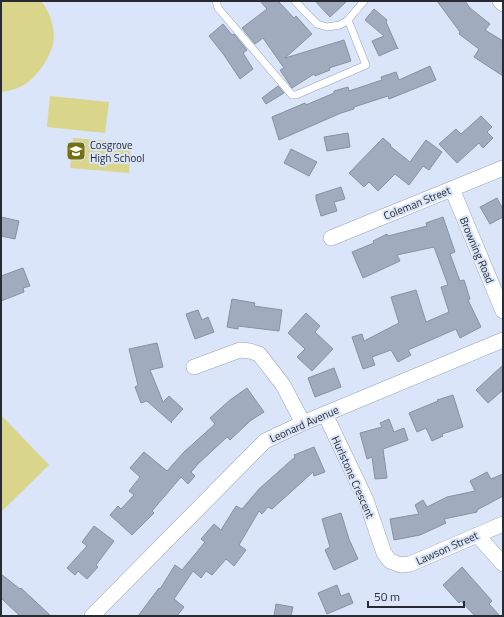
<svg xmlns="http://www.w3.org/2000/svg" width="504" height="617" viewBox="0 0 504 617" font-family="'Titillium Web',sans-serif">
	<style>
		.green { fill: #d9d58b }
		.building { fill: #a0abbe; stroke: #8791a3 }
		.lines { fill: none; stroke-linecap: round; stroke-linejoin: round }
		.lane-casing { stroke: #97a2b4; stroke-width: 8 }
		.street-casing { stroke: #97a2b4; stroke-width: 16 }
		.lane { stroke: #fff; stroke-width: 7 }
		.street { stroke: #fff; stroke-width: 15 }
		.labels { text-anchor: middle; stroke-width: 4; stroke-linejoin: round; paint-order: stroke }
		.poi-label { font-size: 11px; fill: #272b32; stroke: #dae5f9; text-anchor: start }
		.street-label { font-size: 11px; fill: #272b32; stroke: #dae5f9 }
	</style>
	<rect width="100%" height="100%" fill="#dae5f9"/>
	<path class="green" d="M1 1H41C51 13 57 33 52 48 51 52 48 55 47 59 36 78 23 90 1 92Z
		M50 96 109 102 105 133 47 127Z
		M73 138 131 143 129 173 70 168Z
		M1 415 49 465 1 512Z"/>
	<path class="building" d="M260 1H278L294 18 296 16 312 34 285 58 344 40 351 61 329 68 330 70 315 76 314 74 292 88 280 70 284 68 263 38 255 44 242 28 267 9Z
		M315 1H347L330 17Z
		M437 1H465L470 8 490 24 485 30 503 41V76L474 57 479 49 459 34 460 32Z
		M374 9 387 20 386 22 398 49 397 48 379 56 372 41 384 36 365 20Z
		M223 24 232 35 234 34 247 50 243 53 253 69 240 79 224 55 209 36Z
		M430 66 436 80 389 99 388 96 354 107V109L341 113 279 140 272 117 305 103 306 105 334 93V91L348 87 349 91 382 80 381 77 396 72 399 80Z
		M278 86 284 93 266 104 262 98Z
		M481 116 492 127 487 132 493 138 483 148 479 143 457 163 439 144 456 129 461 134Z
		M348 133 350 147 327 151 324 137Z
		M383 138 391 145 390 146 410 162 426 140 442 152 429 170 423 166 409 185 395 174 378 191 369 182 364 187 349 173Z
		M291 149 317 162 309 176 284 163Z
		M341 187 345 199 334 202 337 211 321 216 316 199V195Z
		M497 198 503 209V217L490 224 480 207Z
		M1 217 19 221 15 239 1 236Z
		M443 217 455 252 450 254 460 281 464 280 470 299 468 300 481 327 460 338 456 329 408 350 411 355 398 362 391 350 372 357 375 365 363 369 352 337 362 334 364 341 399 323 391 297 416 290 426 322 449 312 441 287 448 285 434 247 397 255 400 261 363 278 352 252 374 243 373 241 387 234 388 236 427 226 426 223Z
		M23 268 30 286 23 288 24 292 1 301V276Z
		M232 299 255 303 254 306 282 310 279 331 238 326V329L227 327Z
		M198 310 202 320 208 317 214 332 195 339 186 314Z
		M306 313 320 326 315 332 333 349 312 371 297 357 305 349 288 333Z
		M157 343 163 367 150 370 163 402 169 396 183 409 171 422 172 423 147 401 141 403 135 387 138 385 129 349Z
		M503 365V390L488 403 476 390Z
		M334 368 341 387 315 397 308 378Z
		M247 388 264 412 250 421 230 440 227 437 198 464 191 472 195 476 188 484 181 477 152 511 154 513 132 535 110 515 118 506 121 509 134 495 129 491 140 477 130 468 144 452 167 471 184 452 215 424 210 418 230 400Z
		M453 395 463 427 442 434 443 436 432 441 426 428 417 432 409 413 438 401 437 400Z
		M389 419 394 432 404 428 408 440 383 449 387 478 375 479 372 457 367 459 360 433 382 427 380 423Z
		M314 447 325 472 314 476 313 472 272 509 268 507 262 514 259 511 239 545 246 550 234 566 226 559 212 575 206 571 201 578 193 571 174 599 184 607 177 616H138L159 588 160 589 175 565 182 570 205 542 201 539 214 524 221 530 236 506 242 509 259 489 295 457 294 455Z
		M487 472 491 479 503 474V496L477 510V512L444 519 446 523 420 535 394 540 390 519 419 514 415 505 423 500 427 507 447 497 475 491 470 481Z
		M341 513 349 539 358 559 334 570 325 550 330 547 322 519Z
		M94 526 114 541 96 565 98 567 87 579 78 571 75 575 67 568 87 546 82 542Z
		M462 567 492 601 489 604 500 616H475L461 601 459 603 443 585Z
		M1 574 20 589 21 588 51 616H20L1 598Z
		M337 585 341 596 349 593 353 603 327 614 318 593Z
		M276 604 293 607 291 616H274Z"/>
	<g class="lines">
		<defs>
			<path id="lane" d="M216 1 218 8 292 95H296L366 65 348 20
				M295 1 317 24 327 27 340 25 348 20 364 1"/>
			<path id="street" d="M500 1 503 4
				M452 189 503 311
				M331 238 503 168
				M194 367 240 350 250 351 259 354 283 385 303 423
				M325 414 366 500 384 553 390 561 401 565 410 564 503 524
				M477 535 503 564
				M92 616 265 441 303 423 503 340"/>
		</defs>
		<use href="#lane" class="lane-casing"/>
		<use href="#street" class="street-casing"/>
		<use href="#lane" class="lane"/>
		<use href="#street" class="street"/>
	</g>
	<defs>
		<symbol id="school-square" viewBox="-11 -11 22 22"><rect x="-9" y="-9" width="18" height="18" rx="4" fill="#746f0f" stroke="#dae5f9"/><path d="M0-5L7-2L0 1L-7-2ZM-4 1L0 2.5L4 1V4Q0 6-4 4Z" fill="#fff"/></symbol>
	</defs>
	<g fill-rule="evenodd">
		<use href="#school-square" x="65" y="140" width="22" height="22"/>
	</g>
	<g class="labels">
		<g class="poi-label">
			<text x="90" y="149">Cosgrove<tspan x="90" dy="13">High School</tspan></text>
		</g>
		<g class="street-label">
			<text transform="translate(417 203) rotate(-22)" y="4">Coleman Street</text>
			<text transform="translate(477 250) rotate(67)" y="4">Browning Road</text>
			<text transform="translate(304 424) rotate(-24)" y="4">Leonard Avenue</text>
			<text transform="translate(353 477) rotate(66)" y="4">Hurlstone Crescent</text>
			<text transform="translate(447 548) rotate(-24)" y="4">Lawson Street</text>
		</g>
	</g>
	<rect width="504" height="617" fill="none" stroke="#272b32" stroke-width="4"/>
	<path d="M368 601v6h96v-6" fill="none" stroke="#272b32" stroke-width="2"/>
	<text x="374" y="601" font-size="12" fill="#272b32" stroke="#dae5f9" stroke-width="3" paint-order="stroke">50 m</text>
</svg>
